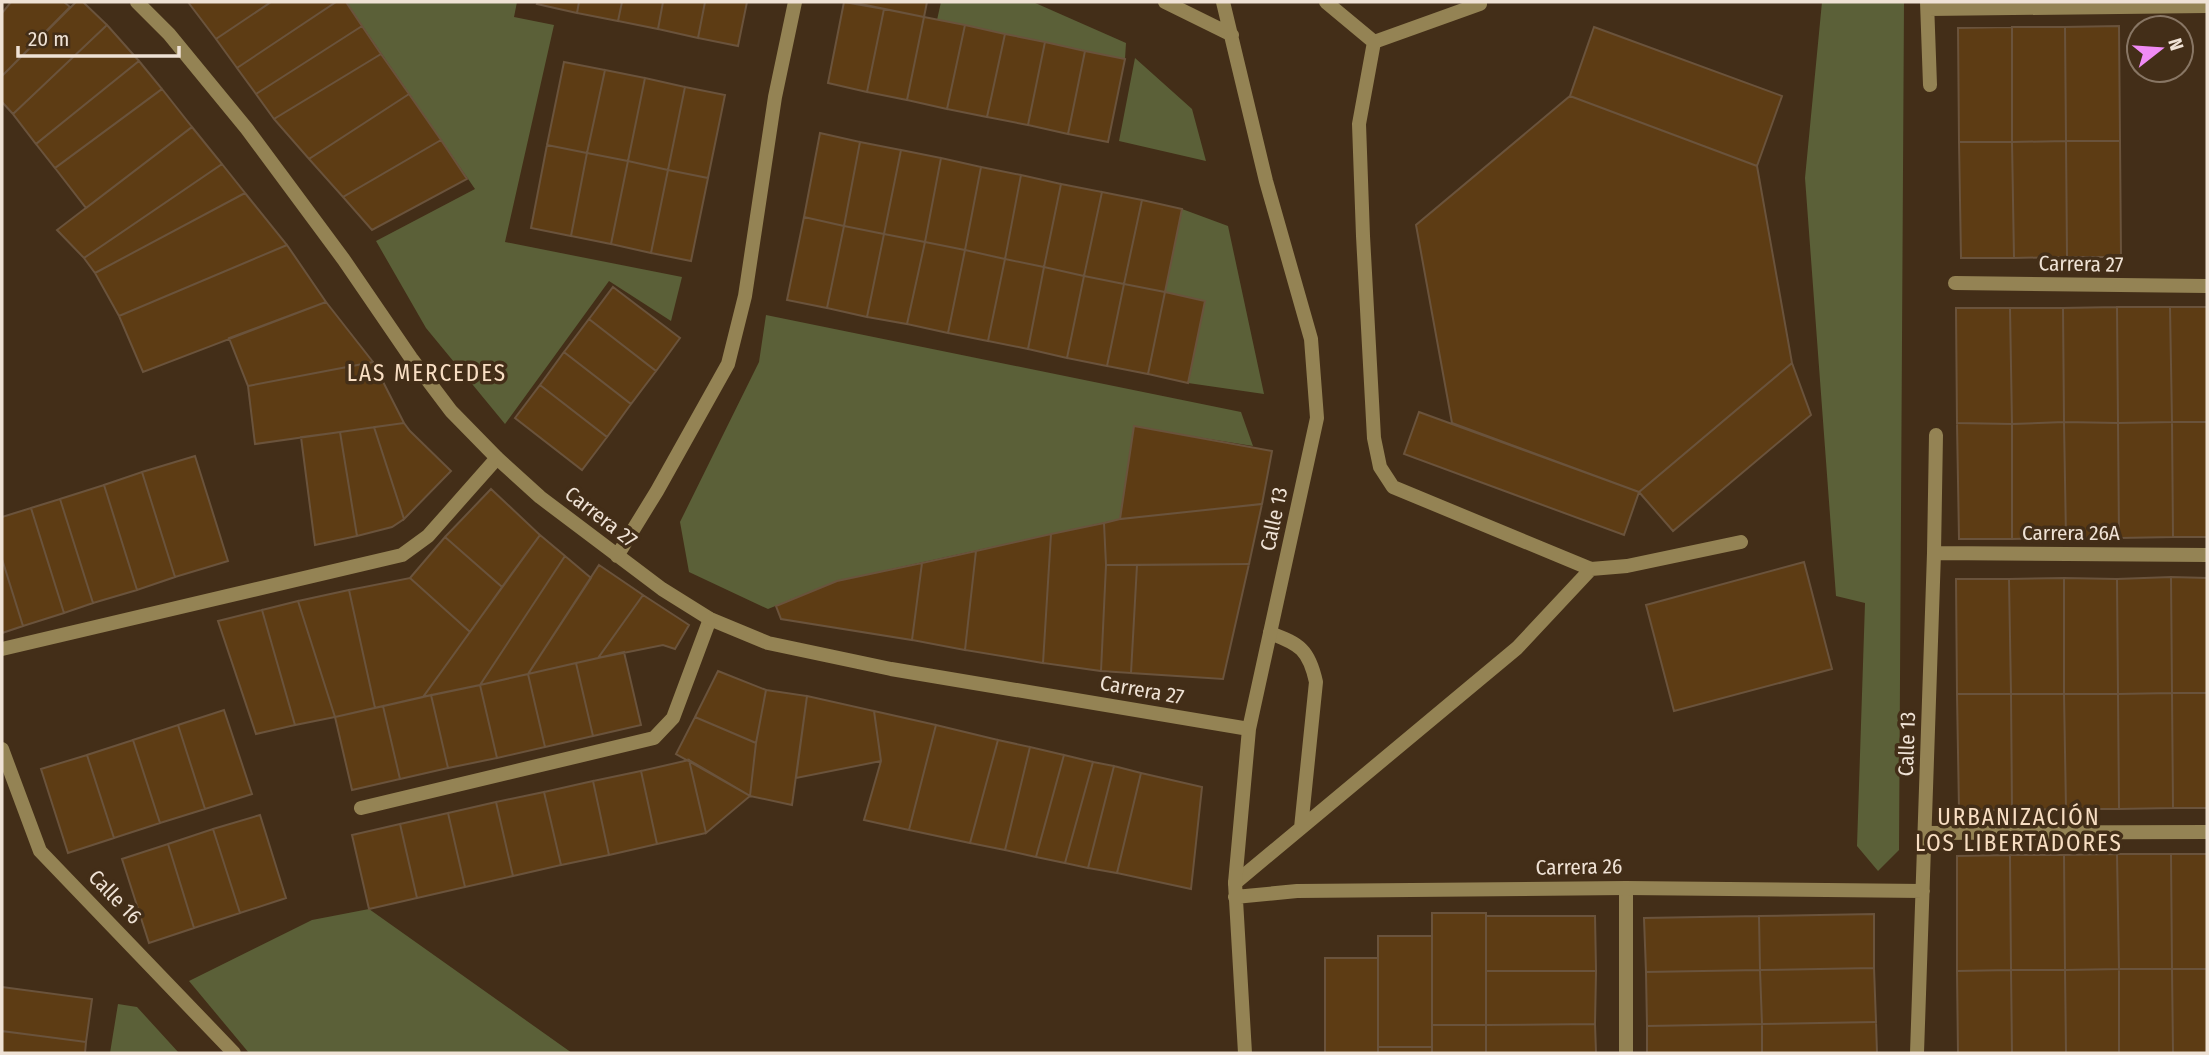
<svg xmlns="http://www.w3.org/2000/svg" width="2209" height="1055" viewBox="0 0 2209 1055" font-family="'Fira Sans Condensed',sans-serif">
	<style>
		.green { fill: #5b6038 }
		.building { fill: #5d3c14; stroke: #6a533c; stroke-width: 2 }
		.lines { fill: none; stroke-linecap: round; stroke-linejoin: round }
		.service { stroke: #948354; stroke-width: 14 }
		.minor { stroke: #948354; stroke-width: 14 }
		.labels { text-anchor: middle; stroke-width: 7; stroke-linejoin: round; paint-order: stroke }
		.street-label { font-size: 21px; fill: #efe2d5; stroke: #432e18 }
		.neighbourhood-label { font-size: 23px; letter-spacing: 2px; fill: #f8dec3; stroke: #432e18 }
	</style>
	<rect width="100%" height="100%" fill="#432e18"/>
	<path class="green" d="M346 2H517L514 17 554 25 505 242 682 277 671 321 609 281 505 424 426 328 376 241 475 189Z
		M941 2H1033L1126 43 1125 59 937 20Z
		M1822 2H1904L1899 850 1878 871 1857 846 1865 603 1836 596 1805 178Z
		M1135 58 1192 109 1206 161 1119 141Z
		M1182 209 1228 226 1264 394 1188 383 1205 301 1165 292Z
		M766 315 1241 412 1253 446 1134 427 1120 519 837 581 768 609 689 572 680 522 759 362Z
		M369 909 572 1053H249L189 981 312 920Z
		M118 1004 137 1007 179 1053H110Z"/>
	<path class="building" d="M11 2H64L70 7 2 76V13Z
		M76 2H83L107 25 13 114 2 102V76Z
		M188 2H271L216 39Z
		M271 2H336L237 68 216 39Z
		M336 2H346L362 26 256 94 237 68Z
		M538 2H579L577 13 537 4Z
		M579 2H622L618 21 577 13Z
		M622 2H663L658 29 618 21Z
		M663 2H705L698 38 658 29Z
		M705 2H747L738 46 698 38Z
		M844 2 884 9 867 92 828 83Z
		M851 2H927L924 17Z
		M884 9 924 17 907 100 867 92Z
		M924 17 965 25 947 109 907 100Z
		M107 25 139 61 36 144 13 114Z
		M965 25 1005 34 987 117 947 109Z
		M362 26 381 54 274 119 256 94Z
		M2119 26 2120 141H2066L2065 27Z
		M1594 27 1782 96 1757 166 1570 96Z
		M2012 27H2065L2066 141 2012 142Z
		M2012 27V142H1959L1958 28Z
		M1005 34 1045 42 1028 125 987 117Z
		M1045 42 1085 51 1068 134 1028 125Z
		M1085 51 1125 59 1108 142 1068 134Z
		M381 54 409 94 309 159 274 119Z
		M139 61 162 89 55 168 36 144Z
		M564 62 605 70 587 153 547 145Z
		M605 70 645 78 628 161 587 153Z
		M645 78 685 87 668 170 628 161Z
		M685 87 725 95 708 178 668 170Z
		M162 89 192 127 86 208 55 168Z
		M409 94 441 140 343 197 309 159Z
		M1570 96 1757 166 1792 363 1639 492 1452 423 1416 225Z
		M192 127 222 164 84 258 57 230Z
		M820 133 860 142 844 226 804 217Z
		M441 140 467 179 372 230 343 197Z
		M2066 141 2067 257 2014 258 2012 142Z
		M2066 141H2120L2121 257H2067Z
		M860 142 901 150 884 234 844 226Z
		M1959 142H2012L2014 258H1961Z
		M547 145 587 153 571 236 531 228Z
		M901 150 941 158 925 242 884 234Z
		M587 153 628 161 611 244 571 236Z
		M941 158 981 167 965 250 925 242Z
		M628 161 668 170 651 253 611 244Z
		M222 164 245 193 95 273 84 258Z
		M981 167 1021 175 1005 259 965 250Z
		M668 170 708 178 691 261 651 253Z
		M1021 175 1061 184 1044 267 1005 259Z
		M1061 184 1102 192 1084 276 1044 267Z
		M1102 192 1142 200 1124 284 1084 276Z
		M245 193 287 245 119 316 95 273Z
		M1142 200 1182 209 1165 292 1124 284Z
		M804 217 844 226 827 308 787 300Z
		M844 226 884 234 867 317 827 308Z
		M884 234 925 242 907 324 867 317Z
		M925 242 965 250 948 333 907 324Z
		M287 245 326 302 143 372 119 316Z
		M965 250 1005 259 988 341 948 333Z
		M1005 259 1044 267 1028 349 988 341Z
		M1044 267 1084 276 1067 358 1028 349Z
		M1084 276 1124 284 1107 366 1067 358Z
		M1124 284 1165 292 1148 374 1107 366Z
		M613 287 680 338 656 371 589 319Z
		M1165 292 1205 301 1188 383 1148 374Z
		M326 302 373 362 248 386 229 338Z
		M2117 307 2118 423 2064 422 2063 308Z
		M2117 307H2170L2172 422 2118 423Z
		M2170 307H2207V422H2172Z
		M1956 308H2010L2012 424 1957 423Z
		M2010 308H2063L2064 422 2012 424Z
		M589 319 656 371 631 404 564 352Z
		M564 352 631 404 607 437 540 385Z
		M373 362 404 423 255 444 248 386Z
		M1792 363 1811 415 1673 531 1639 492Z
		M540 385 607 437 582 470 515 418Z
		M1419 412 1639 492 1624 535 1404 454Z
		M2064 422 2118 423 2119 538H2066Z
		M2064 422 2066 538 2012 539V424Z
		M2172 422H2207V537H2173Z
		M2172 422 2173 537 2119 538 2118 423Z
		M404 423 410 431 451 471 404 519 374 427Z
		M1957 423 2012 424V539H1959Z
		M1134 426 1272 451 1262 504 1120 519Z
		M374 427 404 519 392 527 357 536 340 432Z
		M340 432 357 536 315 545 301 437Z
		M195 456 228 561 175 577 142 472Z
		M142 472 175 577 137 590 104 485Z
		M104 485 137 590 93 603 60 499Z
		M491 489 540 535 502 587 445 537Z
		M60 499 93 603 64 613 31 508Z
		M1262 504 1249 564 1106 565 1104 523 1120 519Z
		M31 508 64 613 23 626 2 559V517Z
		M1104 523 1106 565 1101 671 1043 663 1051 534Z
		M1051 534 1043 663 965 650 976 551Z
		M540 535 565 556 480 685 423 697Z
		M445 537 502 587 470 632 410 578Z
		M976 551 965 650 912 640 922 563Z
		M565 556 591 578 528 674 480 685Z
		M2 559 23 626 2 633Z
		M1804 562 1832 669 1674 711 1646 605Z
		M922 563 912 640 781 619 776 606 837 581Z
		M1249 564 1223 679 1131 673 1137 565Z
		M599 565 643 595 598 658 528 674Z
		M1106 565H1137L1131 673 1101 671Z
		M2171 577 2172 693 2118 694 2117 579Z
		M2171 577 2207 578V693H2172Z
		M410 578 470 632 423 697 375 708 349 590Z
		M2064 578V694H2011L2009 579Z
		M2064 578 2117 579 2118 694H2064Z
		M1956 579H2009L2011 694H1957Z
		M349 590 375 708 335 717 298 601Z
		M643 595 689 625 675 649 663 645 598 658Z
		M298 601 335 717 295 725 262 610Z
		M262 610 295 725 256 734 218 621Z
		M624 652 641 725 593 736 576 663Z
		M576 663 593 736 545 747 528 674Z
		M718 671 766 690 756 743 695 717Z
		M528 674 545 747 497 758 480 685Z
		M480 685 497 758 448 768 431 695Z
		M766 690 807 696 792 805 750 796 756 743Z
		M2172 693H2207V808H2173Z
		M2172 693 2173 808 2119 809 2118 694Z
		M1957 694H2011L2012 810H1959Z
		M2011 694H2064L2066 809 2012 810Z
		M2064 694H2118L2119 809H2066Z
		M431 695 448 768 400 779 383 706Z
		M807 696 874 711 881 761 796 778Z
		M383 706 400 779 352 790 335 717Z
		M224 710 252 794 205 809 178 725Z
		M874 711 936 725 909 830 864 820 881 761Z
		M695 717 756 743 750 796 676 754Z
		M178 725 205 809 160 823 133 740Z
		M936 725 998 740 970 843 909 830Z
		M133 740 160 823 114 838 87 755Z
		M998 740 1030 747 1005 850 970 843Z
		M1030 747 1064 755 1036 857 1005 850Z
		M87 755 114 838 68 853 41 769Z
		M1064 755 1093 762 1065 863 1036 857Z
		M689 760 750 796 706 833Z
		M689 760 706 833 657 844 641 771Z
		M1093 762 1114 766 1088 868 1065 863Z
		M1114 766 1141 773 1117 873 1088 868Z
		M641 771 657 844 609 855 593 781Z
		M1141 773 1202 787 1191 889 1117 873Z
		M593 781 609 855 561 865 544 792Z
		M544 792 561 865 513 876 496 802Z
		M496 802 513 876 465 887 448 813Z
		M448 813 465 887 417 898 400 824Z
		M260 815 286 898 240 913 213 829Z
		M400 824 417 898 369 909 352 835Z
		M213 829 240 913 194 928 168 844Z
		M168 844 194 928 149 943 122 859Z
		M2117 854 2119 969 2065 970 2064 855Z
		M2117 854H2171L2172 969H2119Z
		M2171 854H2207V969H2172Z
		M2010 855H2064L2065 970H2011Z
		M2010 855 2011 970 1957 971V856Z
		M1432 913H1486V1025H1432Z
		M1874 914V968L1760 970 1759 916Z
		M1486 916H1595L1596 971H1486Z
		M1759 916 1760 970 1646 972 1644 918Z
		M1378 936H1432V1047H1378Z
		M1325 958H1378V1053H1325Z
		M1874 968 1876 1022 1762 1024 1760 970Z
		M2119 969V1053H2066L2065 970Z
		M2119 969H2172L2173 1053H2119Z
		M2172 969H2207V1053H2173Z
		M1760 970 1762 1024 1647 1026 1646 972Z
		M2011 970H2065L2066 1053H2012Z
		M2011 970 2012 1053H1958L1957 971Z
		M1486 971H1596L1595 1024 1486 1025Z
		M2 987 92 999 86 1042 2 1031Z
		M1876 1022 1877 1053H1762V1024Z
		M1595 1024 1596 1053H1486V1025Z
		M1762 1024V1053H1647V1026Z
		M1432 1025H1486V1053H1432Z
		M2 1031 86 1042 85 1053H2Z
		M1378 1047H1432V1053H1378Z"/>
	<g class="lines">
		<path class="service" d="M1326 2 1374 42
			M1927 2 1930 85
			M1480 4 1374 42 1359 124 1363 236 1374 438 1380 467 1393 487 1591 569 1627 566 1741 542
			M1928 9 2207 6
			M1270 633C1300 644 1309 650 1316 682L1301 828
			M2 649 402 555 428 536 497 458
			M361 808 654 738 673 718 710 619
			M1235 883 1517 648 1591 569
			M1626 888V1053"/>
		<path class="minor" d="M137 2 169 34 247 129 344 260 411 358 451 411 497 458 540 497 662 589 710 619 768 643 891 669 1249 729
			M1165 2 1232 35
			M1223 2 1266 181 1311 339 1317 418 1249 729 1235 883 1245 1053
			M1955 283 2207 286
			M1934 553 2207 555
			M617 556 657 491 728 364 745 296 775 97 795 2
			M2 749 40 851 234 1053
			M1925 833 2207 832
			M1235 897 1297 891 1626 888 1923 891
			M1917 1053 1934 553 1936 435"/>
	</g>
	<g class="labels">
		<g class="street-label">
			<text transform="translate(2081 264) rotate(1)" y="7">Carrera 27</text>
			<text transform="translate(601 517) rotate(38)" y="7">Carrera 27</text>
			<text transform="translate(1274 519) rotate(-78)" y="7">Calle 13</text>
			<text x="2071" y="540">Carrera 26A</text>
			<text transform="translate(1142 690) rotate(10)" y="7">Carrera 27</text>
			<text transform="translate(1907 744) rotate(-88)" y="7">Calle 13</text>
			<text transform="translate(1579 867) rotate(-1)" y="7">Carrera 26</text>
			<text transform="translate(115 897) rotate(46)" y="7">Calle 16</text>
		</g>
		<g class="neighbourhood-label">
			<text x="427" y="381">LAS MERCEDES</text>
			<text x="2019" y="825">URBANIZACIÓN<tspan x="2019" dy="26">LOS LIBERTADORES</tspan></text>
		</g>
	</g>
	<rect width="2209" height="1055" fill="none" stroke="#efe2d5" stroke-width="7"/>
	<g transform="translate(2160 49) rotate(73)"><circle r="33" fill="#432e18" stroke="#887664" stroke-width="2"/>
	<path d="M0-5L12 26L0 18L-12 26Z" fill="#f08bf5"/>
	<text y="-10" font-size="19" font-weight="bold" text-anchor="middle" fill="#efe2d5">N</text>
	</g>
	<path d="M18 46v10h161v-10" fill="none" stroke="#efe2d5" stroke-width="3.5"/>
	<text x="28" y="46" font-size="21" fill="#efe2d5" stroke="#432e18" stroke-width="5" paint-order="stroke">20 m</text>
</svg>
